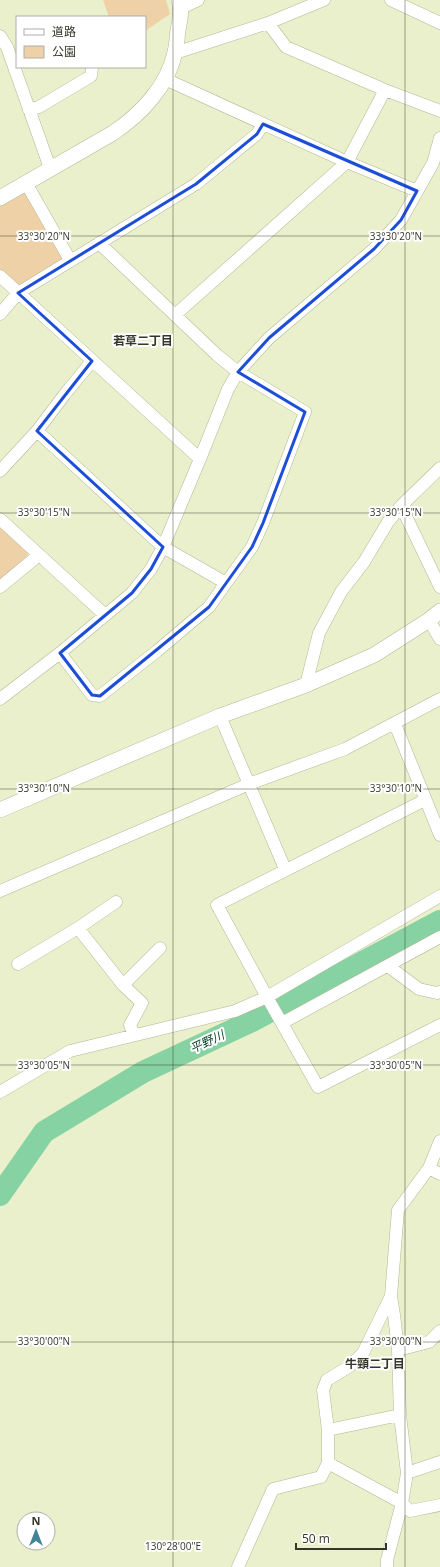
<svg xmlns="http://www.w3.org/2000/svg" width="440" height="1567" viewBox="0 0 440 1567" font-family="'Open Sans','Noto Sans JP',sans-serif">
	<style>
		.green { fill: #efd1a7 }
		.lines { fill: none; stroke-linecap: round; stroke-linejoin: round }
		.river { stroke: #86d2a2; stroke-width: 22 }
		.minor-casing { stroke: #b1b895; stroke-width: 13 }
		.tertiary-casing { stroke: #b1b895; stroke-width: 16 }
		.minor { stroke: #fff; stroke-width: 12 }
		.tertiary { stroke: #fff; stroke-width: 15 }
		.marked { fill: none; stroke: #1d4ed8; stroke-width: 3; stroke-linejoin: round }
		.ticks { fill: none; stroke: #353729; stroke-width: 1; stroke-opacity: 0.45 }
		.labels { text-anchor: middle; stroke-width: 4; stroke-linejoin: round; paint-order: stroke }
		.neighbourhood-label { font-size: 12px; font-weight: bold; fill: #353729; stroke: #fff }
		.water-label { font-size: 12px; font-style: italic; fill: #003f22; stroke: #fff }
		.ticks-label { font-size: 10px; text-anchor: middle; fill: #353729; stroke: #fff; stroke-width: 4; stroke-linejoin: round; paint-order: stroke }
	</style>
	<rect width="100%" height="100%" fill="#e9f0cb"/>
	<path class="green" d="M103 0H166L170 14 145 31V17H109Z
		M25 190 62 257V261L21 286 14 285 0 272V205Z
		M0 525 28 552 27 556 0 580Z"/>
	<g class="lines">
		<path class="river" d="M0 1195 44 1132 143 1072 252 1021 440 921"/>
		<defs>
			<path id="minor" d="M391 0 440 23
				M181 8 198 0
				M268 23 286 47 385 90 440 111
				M0 36 7 47 50 168
				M175 53 268 23 324 0
				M165 79 347 162 417 191
				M29 110 39 107 91 76 92 67
				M26 183 70 260
				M0 276 200 459
				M0 314 18 293 196 184 257 134 263 124
				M175 315 347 162 385 90
				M37 431 163 547 226 583
				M0 471 37 431 65 394 92 361
				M401 506 440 587
				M0 519 105 615
				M0 587 39 555
				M429 620 440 639
				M60 653 92 695 100 696 157 651 209 607 226 583 252 547 263 523 305 412 238 372 217 355 99 243
				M306 685 319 633 341 592 364 562 388 522 401 506 440 468
				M0 699 60 653 132 593 151 569 163 547 200 459 228 389 238 372 269 338 374 249 401 220 433 163 440 138
				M220 716 285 869
				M395 724 440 835
				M425 800 217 905 267 997 318 1087 440 1025
				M0 891 249 784 345 749 440 699
				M78 928 123 985 142 1003 130 1025 134 1035
				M18 964 78 928 116 902
				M388 966 419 989 437 993 440 992
				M123 985 160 948
				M282 1023 440 937
				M0 1092 70 1051 235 1011 267 997 440 896
				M429 1168 440 1174
				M398 1350 429 1342 440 1331
				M328 1430 323 1390 327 1380 350 1366 363 1353 391 1296
				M328 1463 402 1503 410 1511 440 1505
				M407 1473 440 1462
				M238 1567 273 1489 321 1477 328 1463V1430L400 1415 398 1350 394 1315 391 1296 398 1210 429 1168 440 1141
				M387 1567V1560L402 1503 407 1473 400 1415"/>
			<path id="tertiary" d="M0 198 113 133C141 114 168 86 175 52 177 45 177 37 178 30 180 20 182 10 179 0
				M0 810 220 716 306 685 374 655 429 620 440 611"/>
		</defs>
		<use href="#minor" class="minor-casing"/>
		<use href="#tertiary" class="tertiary-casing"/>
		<use href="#minor" class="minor"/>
		<use href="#tertiary" class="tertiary"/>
	</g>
	<path class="marked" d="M263 124 417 191 401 220 374 249 269 338 238 372 305 412 263 523 252 547 209 607 100 696 92 695 60 653 132 593 151 569 163 547 37 431 92 361 18 293 196 184 257 134Z"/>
	<path class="ticks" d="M173 0V1567M405 0V1567M0 236H440M0 513H440M0 789H440M0 1065H440M0 1342H440"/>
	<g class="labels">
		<g class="neighbourhood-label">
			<text x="143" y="345">若草二丁目</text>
			<text x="375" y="1368">牛頸二丁目</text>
		</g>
		<g class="water-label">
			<text transform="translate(207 1042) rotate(-25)" y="4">平野川</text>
		</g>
	</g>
	<g class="ticks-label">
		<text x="44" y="240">33°30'20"N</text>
		<text x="396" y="240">33°30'20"N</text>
		<text x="44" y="516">33°30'15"N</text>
		<text x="396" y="516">33°30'15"N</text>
		<text x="44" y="792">33°30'10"N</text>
		<text x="396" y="792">33°30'10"N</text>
		<text x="44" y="1069">33°30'05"N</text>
		<text x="396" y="1069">33°30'05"N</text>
		<text x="44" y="1345">33°30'00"N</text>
		<text x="396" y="1345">33°30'00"N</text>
		<text x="173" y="1550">130°28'00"E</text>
	</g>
	<rect x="16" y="16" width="130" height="52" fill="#ffffff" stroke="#aeafa9"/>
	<rect x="24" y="29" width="20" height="6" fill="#ffffff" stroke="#aeafa9"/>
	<text x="52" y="36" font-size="12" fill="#353729">道路</text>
	<rect x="24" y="46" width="20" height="12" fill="#efd1a7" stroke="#aeafa9"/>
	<text x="52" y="56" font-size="12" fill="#353729">公園</text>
	<g transform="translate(36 1531)"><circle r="19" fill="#ffffff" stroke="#aeafa9"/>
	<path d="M0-3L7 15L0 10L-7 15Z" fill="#428695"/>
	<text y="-6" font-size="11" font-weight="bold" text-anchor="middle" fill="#353729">N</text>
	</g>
	<path d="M296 1543v6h90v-6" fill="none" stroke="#353729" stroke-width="2"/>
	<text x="302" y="1543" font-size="12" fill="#353729" stroke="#ffffff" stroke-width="3" paint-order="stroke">50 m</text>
</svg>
